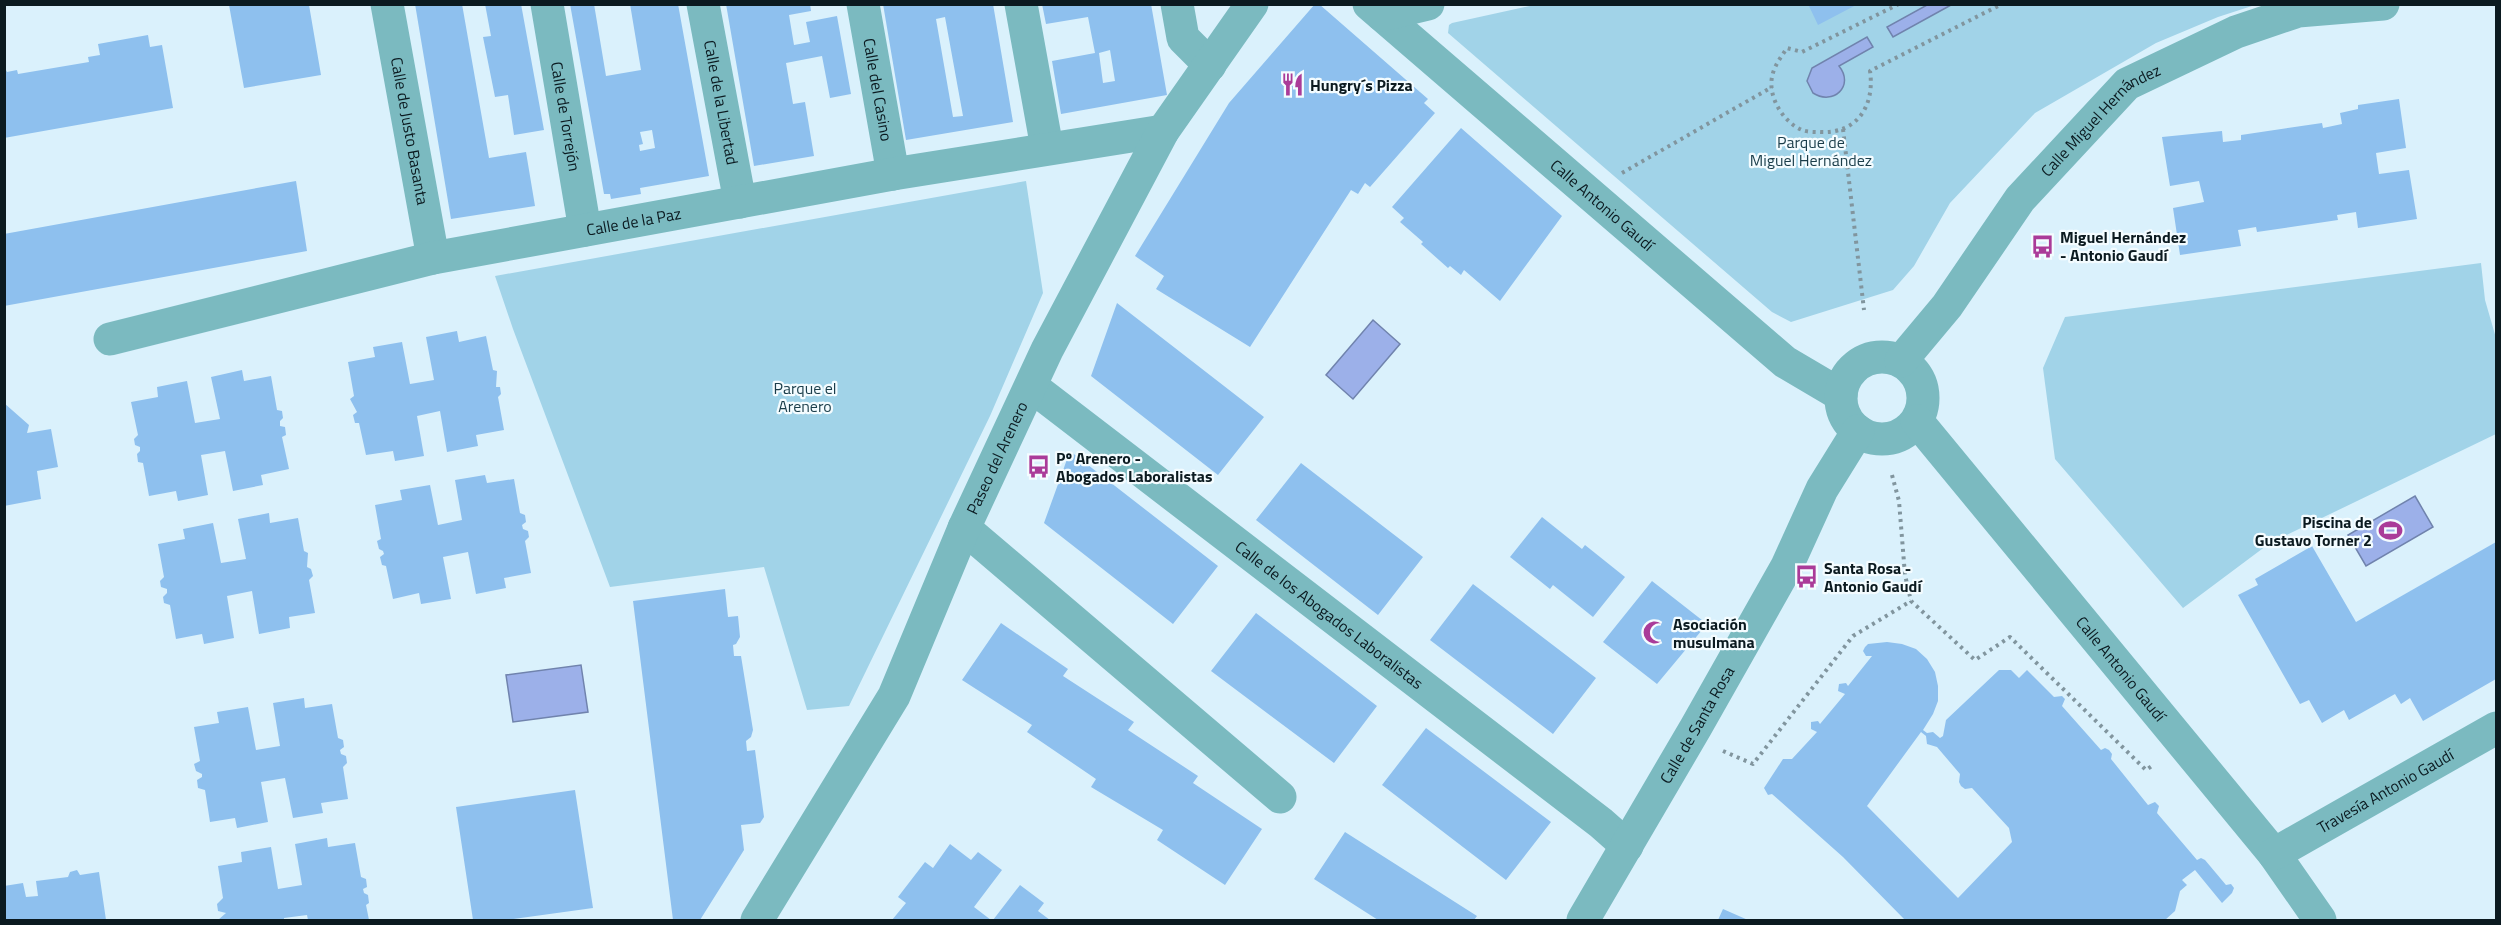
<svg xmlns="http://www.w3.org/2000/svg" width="2501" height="925" viewBox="0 0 2501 925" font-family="'Titillium Web',sans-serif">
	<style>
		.green { fill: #a1d3e8 }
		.water { fill: #9cb0e9; stroke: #7083ad; stroke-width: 1.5 }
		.building { fill: #8ec0ee; fill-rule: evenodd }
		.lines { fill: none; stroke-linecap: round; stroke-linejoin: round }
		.path { stroke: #81959e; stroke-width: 4; stroke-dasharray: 3 4.5; stroke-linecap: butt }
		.minor { stroke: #7bbac0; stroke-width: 33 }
		.labels { text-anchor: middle; stroke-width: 4.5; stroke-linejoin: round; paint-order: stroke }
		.poi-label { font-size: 16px; font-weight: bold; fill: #0b1a20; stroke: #f4fcff; text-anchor: start }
		.street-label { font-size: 16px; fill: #0b1a20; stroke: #f4fcff }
		.park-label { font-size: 16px; fill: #1a3d4a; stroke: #f4fcff }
	</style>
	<rect width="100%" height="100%" fill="#daf1fc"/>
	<path class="green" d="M1539 4 2255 5 2218 17 2156 43 2035 113 1950 203 1914 266 1893 290 1791 322 1772 312 1448 33 1449 25 1452 23Z
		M1026 181 1043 293 990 416 849 706 807 710 764 567 610 587 513 329 495 276Z
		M2481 263 2485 300 2496 338V434L2270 543 2183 608 2055 459 2043 368 2065 317Z"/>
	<path class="water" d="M1927 5H1951L1893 37 1887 27Z
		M1867 37 1873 47 1839 66C1855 86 1833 106 1813 93L1807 81 1812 68Z
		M1373 320 1400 344 1353 399 1326 375Z
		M2415 496 2433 527 2366 566 2348 535Z
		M581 665 588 712 513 722 506 675Z"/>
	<path class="building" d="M415 4H462L489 158 526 152 535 206 451 219Z
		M485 4H521L544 130 514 135 508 95 495 97 483 37 491 36Z
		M570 4H594L606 76 641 70 630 4H678L709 176 640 188 641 194 611 199 610 194H604ZM652 130 655 148 640 151 639 145 643 144 640 132Z
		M726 4H810L811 11 789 15 794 45 810 42 806 22 837 16 851 94 830 98 822 56 786 63 793 104 805 102 814 156 754 166Z
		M883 4H993L1013 122 906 140ZM945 17 963 116 953 117 936 19Z
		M1042 4H1151L1167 95 1061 114 1052 61 1095 53 1088 17 1046 24ZM1110 50 1115 81 1103 83 1099 53Z
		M1315 4H1319L1428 99 1424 103 1435 113 1370 187 1365 183 1358 194 1351 190 1250 347 1156 289 1164 276 1135 256 1229 103Z
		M1808 4H1858L1818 25Z
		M229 5H309L321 75 244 88Z
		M148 35 150 47 162 45 173 108 4 138V66L7 72 17 70 18 74 89 62 88 57 100 55 98 44Z
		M2399 99 2406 148 2376 153 2379 174 2409 170 2417 219 2358 228 2356 212 2337 215 2338 220 2257 232 2256 227 2238 230 2241 246 2180 255 2173 208 2204 202 2199 181 2170 186 2162 137 2222 131 2223 142 2241 140V135L2322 123 2323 128 2342 124 2340 113 2358 109V105Z
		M1461 128 1562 216 1500 301 1464 270 1461 275 1450 266 1448 268 1421 244 1423 242 1400 222 1404 218 1392 207Z
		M296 181 307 251 4 306V234Z
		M1117 303 1264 417 1218 475 1091 376Z
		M457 331 459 342 486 336 493 370 497 371 496 387H500L501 394 498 397 504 430 476 435 478 446 447 452 440 411 417 416 424 456 395 461 393 451 366 455 359 423H355L353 415 357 412 350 399 354 396 348 362 375 357 373 347 402 342 410 384 434 380 426 337Z
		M242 370 244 381 271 376 277 410 282 411 283 418 280 421V426L285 427 286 435 282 437 289 469 261 475 263 485 233 491 225 451 201 455 208 495 178 501 176 491 149 496 143 463 138 462 137 454 140 451V447L135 445 134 439 138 435 131 402 158 397 157 387 187 381 195 423 220 419 211 377Z
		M4 403 29 425 27 433 51 429 58 467 37 471 41 499 4 506Z
		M1070 451 1218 566 1173 624 1044 523Z
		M1301 463 1423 557 1378 615 1256 520Z
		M485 475 487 483 514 479 520 513 525 515 526 522 522 525 523 529 528 531 529 537 525 541 531 573 504 578 506 588 476 594 468 552 443 557 451 599 421 604 419 593 393 599 386 566 382 565 380 557 384 554 383 551 379 549 377 541 381 539 375 505 402 500 400 490 430 485 438 525 462 520 455 480Z
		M269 513 270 523 298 518 304 551 308 553 307 567 311 569 313 576 309 580 315 613 289 617 290 628 259 634 252 591 227 596 234 638 204 644 202 634 176 639 170 605 164 603 163 597 167 593V589L161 587 160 581 164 577 158 544 185 539 183 529 213 523 221 563 246 559 238 519Z
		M1542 517 1582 549 1585 545 1625 577 1593 617 1553 585 1550 589 1510 557Z
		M2496 542V679L2423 721 2410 698 2401 704 2395 694 2349 720 2344 710 2322 723 2309 700 2300 704 2238 595 2258 585 2255 579 2312 546 2356 622Z
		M1652 581 1707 624 1657 684 1603 642Z
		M1473 584 1596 678 1553 734 1430 640Z
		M725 589 728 617 738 616 740 637 736 644 733 645 734 656H741L753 730 751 737 746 741 747 751 755 750 764 817 760 823 741 825 744 850 700 920H673L633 601Z
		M1256 613 1377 706 1334 763 1211 671Z
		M1001 623 1068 669 1063 676 1134 722 1128 730 1198 776 1193 783 1262 829 1225 885 1157 840 1163 830 1091 787 1096 779 1027 732 1032 725 962 680Z
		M1887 642 1902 644 1916 649 1927 659 1935 672 1938 686V701L1933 714 1923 730 1927 733 1933 732 1940 738 1943 736 1946 720 1999 670H2011L2019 678 2027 670 2054 697 2062 696 2065 699 2062 706 2101 750 2105 748 2109 750 2112 754 2111 759 2148 805 2155 802 2159 806 2157 813 2197 860 2201 858 2205 860 2226 885 2231 884 2234 888 2232 893 2222 903 2195 870 2182 880 2187 885 2180 891 2175 911 2165 920H1905L1843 857 1772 794 1768 795 1764 788 1783 759H1792L1817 732 1811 729V722L1818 721 1820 724 1845 694 1838 691 1839 684 1846 683 1848 686 1872 656H1866L1863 651 1865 647 1868 644ZM1921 732 1926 736 1927 744 1937 747 1960 774 1959 782 1961 786 1965 789 1972 788 2009 828 2012 842 1958 898 1867 806Z
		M304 698 305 708 332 704 338 738 343 740 344 747 340 750 341 754 346 756 347 763 343 767 348 799 321 803 323 813 293 818 285 778 261 782 268 822 237 828 235 818 210 822 205 790 198 788 197 780 202 777V774L196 771 194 764 200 761 194 727 219 723 217 712 248 707 256 750 280 746 273 703Z
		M1426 728 1551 822 1506 880 1382 785Z
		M575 790 593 908 506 920H473L456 807Z
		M1345 832 1477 916 1474 920H1378L1314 879Z
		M327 838 328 847 355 843 361 877 366 879 367 887 363 889 364 893 368 895 369 903 366 905 369 920H308L307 915 284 918V920H218L226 913 218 911 217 904 223 898 218 866 242 862 241 852 271 847 278 889 302 885 295 844Z
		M950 844 971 860 978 852 1002 870 974 907 991 920H892L906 903 898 897 925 862 933 868Z
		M77 870 80 875 99 872 106 920H4V886L23 883 26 897 38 896 36 881 68 877 70 872Z
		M1020 885 1044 903 1038 911 1050 920H993Z
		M1723 909 1748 920H1718Z"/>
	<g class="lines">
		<path class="path" d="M1899 4 1802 52 1787 48C1781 57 1774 66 1772 77 1768 97 1783 122 1802 130 1807 132 1814 132 1820 132 1857 134 1875 106 1870 71L2002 4
			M1843 129 1864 310
			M1622 173 1772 87
			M1892 475 1899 501 1905 575 1911 601 1975 660 2010 637 2146 770 2153 765
			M1723 751 1753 764 1853 636 1911 601"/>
		<g class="minor">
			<path id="s1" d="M387 4 433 258"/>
			<path id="s2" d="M547 4 585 230"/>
			<path id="s3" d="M703 4 740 202"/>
			<path id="s4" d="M863 4 893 174"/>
			<path d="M1021 4 1047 148"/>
			<path d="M1177 4 1183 38 1210 65"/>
			<path id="s5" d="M1369 4 1785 362 1841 395"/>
			<path d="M1382 15 1428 4"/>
			<path id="s6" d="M110 339 433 258 893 174 1163 131"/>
			<circle cx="1882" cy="398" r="41"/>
			<path id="s7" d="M1901 361 1947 306 2020 199 2127 84 2236 32 2298 11 2383 4"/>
			<path id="s8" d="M1031 386 1601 823 1627 846"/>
			<path id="s9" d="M1917 421 2274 854 2320 920"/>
			<path d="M964 528 1280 797"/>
			<path id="s10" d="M2274 854 2496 728"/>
			<path id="s11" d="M757 920 894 696 964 528 1047 350 1163 131 1252 4"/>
			<path id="s12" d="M1583 920 1696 727 1787 566 1822 489 1858 431"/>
		</g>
	</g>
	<defs>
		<symbol id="restaurant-bare" viewBox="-9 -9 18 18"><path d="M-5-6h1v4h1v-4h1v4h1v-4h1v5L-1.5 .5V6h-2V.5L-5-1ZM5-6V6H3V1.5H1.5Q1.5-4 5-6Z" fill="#aa3b99" stroke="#f4fcff" stroke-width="2.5" paint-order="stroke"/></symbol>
		<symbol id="bus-bare" viewBox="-9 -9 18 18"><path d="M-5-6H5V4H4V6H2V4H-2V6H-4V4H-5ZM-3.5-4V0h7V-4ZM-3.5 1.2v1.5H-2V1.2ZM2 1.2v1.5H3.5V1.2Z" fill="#aa3b99" stroke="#f4fcff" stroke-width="2.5" paint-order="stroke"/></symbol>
		<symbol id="stadium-bare" viewBox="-9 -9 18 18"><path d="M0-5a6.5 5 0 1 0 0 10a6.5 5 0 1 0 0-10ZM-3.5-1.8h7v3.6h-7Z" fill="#aa3b99" stroke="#f4fcff" stroke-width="2.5" paint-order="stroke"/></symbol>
		<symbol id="mosque-bare" viewBox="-9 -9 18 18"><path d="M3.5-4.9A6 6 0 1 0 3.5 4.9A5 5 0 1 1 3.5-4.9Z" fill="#aa3b99" stroke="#f4fcff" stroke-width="2.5" paint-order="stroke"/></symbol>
	</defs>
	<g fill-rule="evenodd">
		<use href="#restaurant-bare" x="1276" y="68" width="33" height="33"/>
		<use href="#bus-bare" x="2026" y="230" width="33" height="33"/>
		<use href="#bus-bare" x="1022" y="450" width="33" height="33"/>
		<use href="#stadium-bare" x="2374" y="514" width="33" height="33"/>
		<use href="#bus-bare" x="1790" y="560" width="33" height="33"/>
		<use href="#mosque-bare" x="1638" y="616" width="33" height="33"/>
	</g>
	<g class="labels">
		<g class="poi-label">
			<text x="1310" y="91">Hungry´s Pizza</text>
			<text x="2060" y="243">Miguel Hernández<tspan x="2060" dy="18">- Antonio Gaudí</tspan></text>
			<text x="1056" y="464">Pº Arenero -<tspan x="1056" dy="18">Abogados Laboralistas</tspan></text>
			<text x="2372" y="528" text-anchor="end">Piscina de<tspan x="2372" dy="18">Gustavo Torner 2</tspan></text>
			<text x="1824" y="574">Santa Rosa -<tspan x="1824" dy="18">Antonio Gaudí</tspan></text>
			<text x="1673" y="630">Asociación<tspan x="1673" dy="18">musulmana</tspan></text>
		</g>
		<g class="street-label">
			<text dy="6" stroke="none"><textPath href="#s4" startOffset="87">Calle del Casino</textPath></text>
			<text dy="6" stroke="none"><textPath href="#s3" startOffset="100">Calle de la Libertad</textPath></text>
			<text dy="6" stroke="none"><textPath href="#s2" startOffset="114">Calle de Torrejón</textPath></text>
			<text dy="6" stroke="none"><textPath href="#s7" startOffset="315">Calle Miguel Hernández</textPath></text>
			<text dy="6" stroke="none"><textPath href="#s1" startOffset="129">Calle de Justo Basanta</textPath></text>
			<text dy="6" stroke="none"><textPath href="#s5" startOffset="308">Calle Antonio Gaudí</textPath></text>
			<text dy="6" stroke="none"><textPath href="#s6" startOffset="537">Calle de la Paz</textPath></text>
			<text dy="6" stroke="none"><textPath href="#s11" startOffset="522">Paseo del Arenero</textPath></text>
			<text dy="6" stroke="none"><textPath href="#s8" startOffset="376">Calle de los Abogados Laboralistas</textPath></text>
			<text dy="6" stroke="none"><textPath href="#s9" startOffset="321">Calle Antonio Gaudí</textPath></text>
			<text dy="6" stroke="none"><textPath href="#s12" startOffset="226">Calle de Santa Rosa</textPath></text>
			<text dy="6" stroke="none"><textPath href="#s10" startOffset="128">Travesía Antonio Gaudí</textPath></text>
		</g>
		<g class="park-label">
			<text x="1811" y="148">Parque de<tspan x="1811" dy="18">Miguel Hernández</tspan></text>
			<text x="805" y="394">Parque el<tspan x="805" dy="18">Arenero</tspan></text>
		</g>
	</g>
	<rect width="2501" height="925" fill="none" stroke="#0b1a20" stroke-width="12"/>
</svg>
